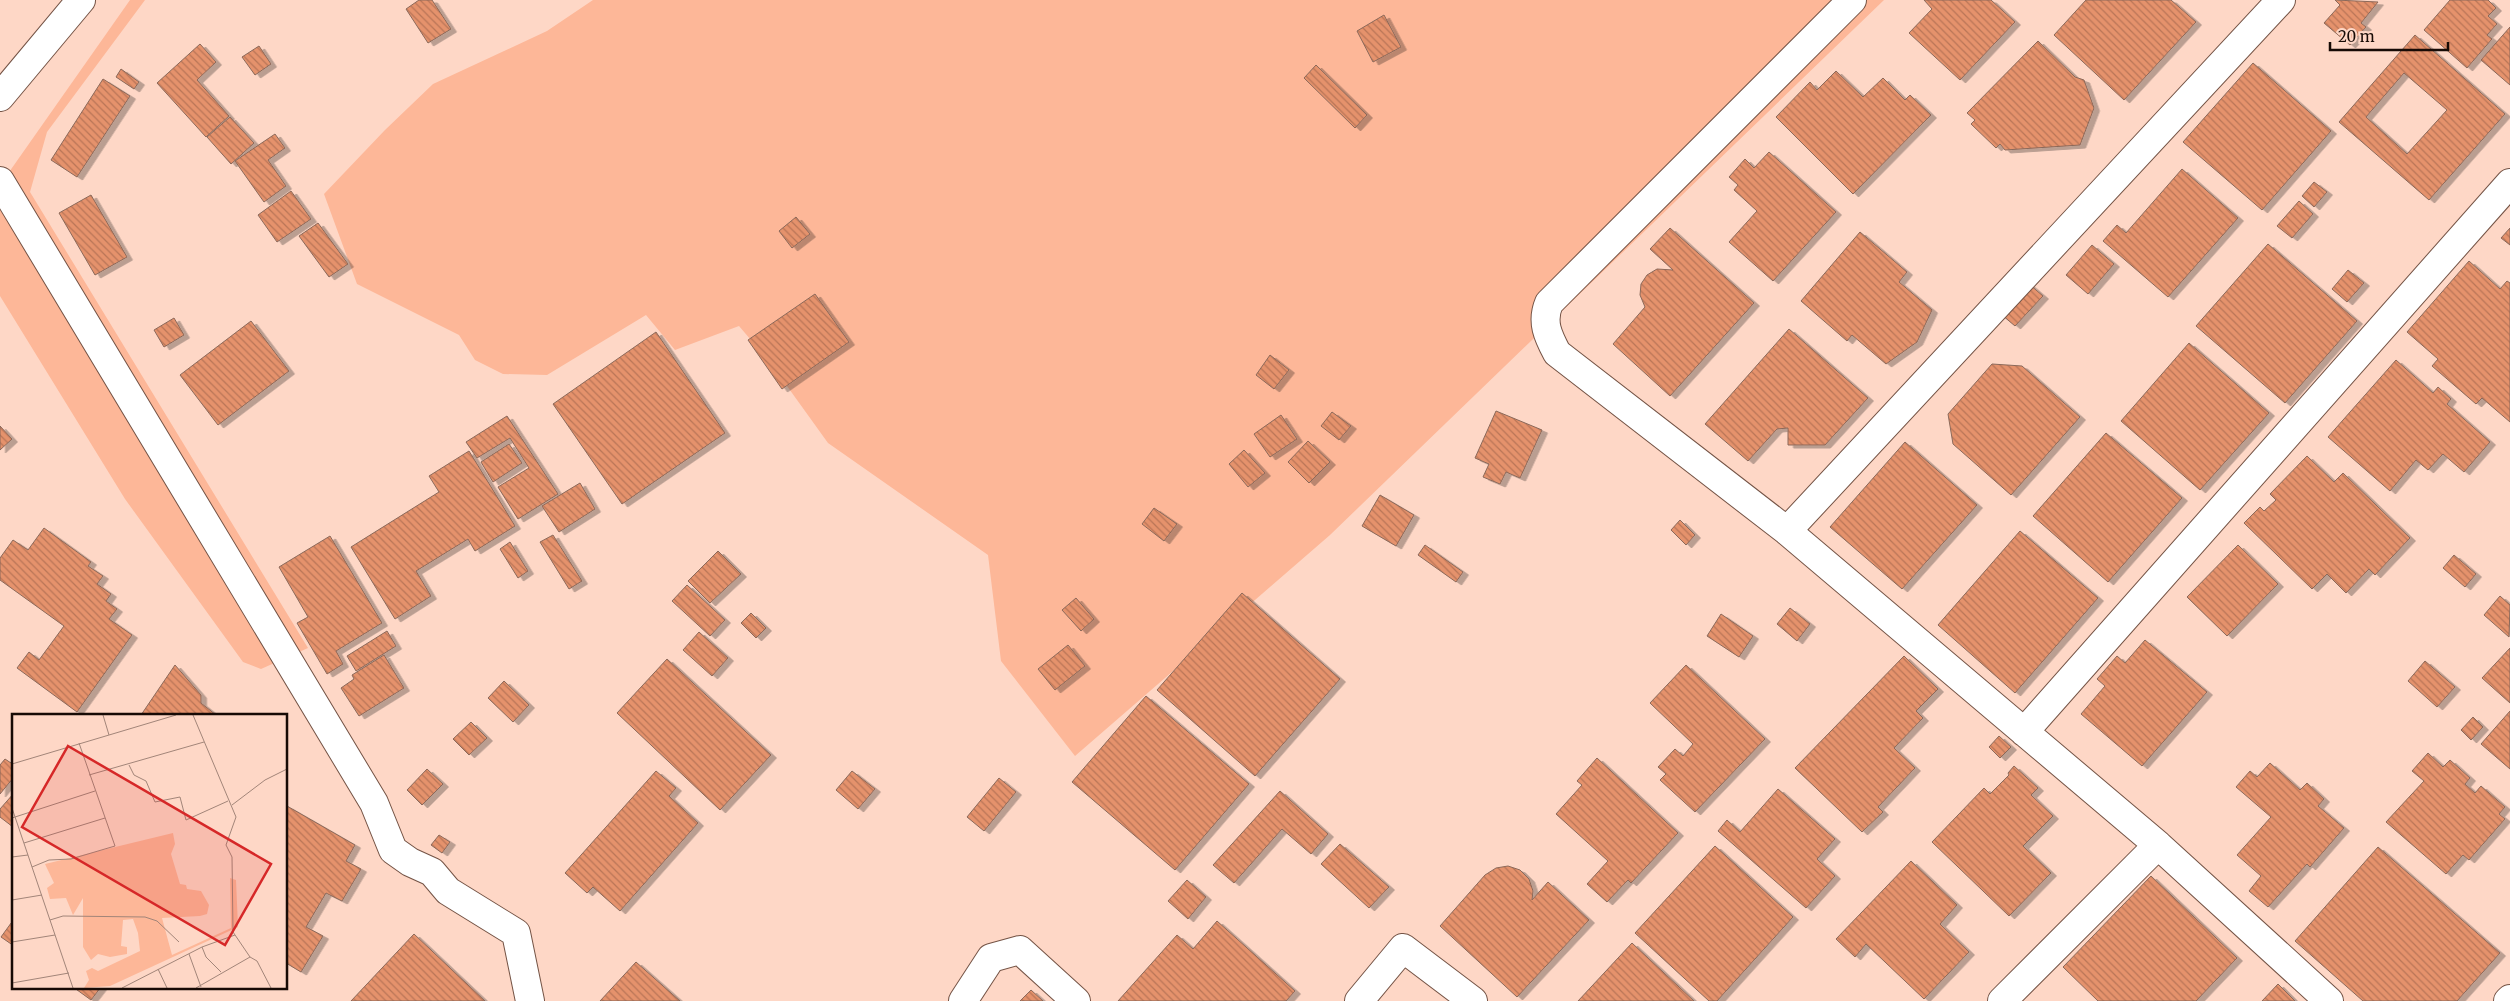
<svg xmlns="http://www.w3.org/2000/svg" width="2510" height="1001" viewBox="0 0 2510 1001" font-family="Merriweather,serif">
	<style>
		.grass { fill: #fdb798 }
		.building { fill: url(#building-back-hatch); stroke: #8b695a; fill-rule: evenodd; filter: url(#shadow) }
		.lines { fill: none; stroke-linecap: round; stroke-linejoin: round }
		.street-casing { stroke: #745345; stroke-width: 30 }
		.street { stroke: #fff; stroke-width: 28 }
		.inset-road { fill: none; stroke: #a28579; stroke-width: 1 }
		.view { fill: #d62828; fill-opacity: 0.15; stroke: #d62828; stroke-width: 2.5 }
		.inset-edge { fill: none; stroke: #170a05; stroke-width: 2.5 }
	</style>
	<defs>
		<pattern id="building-back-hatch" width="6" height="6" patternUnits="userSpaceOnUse" patternTransform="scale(1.25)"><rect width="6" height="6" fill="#e5926c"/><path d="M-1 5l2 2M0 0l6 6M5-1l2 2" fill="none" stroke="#b97557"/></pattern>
		<filter id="shadow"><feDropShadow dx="5.5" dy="3" stdDeviation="0" flood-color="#0004"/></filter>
	</defs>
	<rect width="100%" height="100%" fill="#fed7c6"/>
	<path class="grass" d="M130 0H145L47 132 30 192 308 648 261 669 243 662 125 499 0 296V185Z
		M593 0H1884L1330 535 1075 756 1001 661 988 555 828 443 769 361 739 326 675 350 646 315 547 375 503 374 475 360 459 335 357 284 324 194 385 130 433 84 547 31Z"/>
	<path class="building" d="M419 0H432L451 29 428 43 406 9Z
		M1924 0H1991L2015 22 1960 80 1909 33 1932 9Z
		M2086 0H2171L2196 22 2124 100 2054 35Z
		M2335 0 2378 2 2361 23 2366 27 2350 45 2324 23 2340 5Z
		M2450 0H2488L2496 8 2488 16 2497 24 2487 35 2492 39 2467 68 2424 30Z
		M1384 15 1401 47 1373 62 1357 31Z
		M2510 27V85L2481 60Z
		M2415 35 2505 114 2429 200 2339 122ZM2404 73 2447 110 2407 154 2366 117Z
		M2038 41 2075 77 2084 80 2094 108 2080 145 2005 150 2000 144 1996 148 1971 124 1975 120 1967 113Z
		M200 44 216 62 197 80 229 116 206 137 157 83Z
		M259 46 271 64 255 75 242 57Z
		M2253 63 2331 131 2262 210 2183 142Z
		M1316 65 1367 115 1355 128 1304 78Z
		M121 69 139 82 134 89 116 77Z
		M1836 71 1863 97 1883 78 1905 100 1910 95 1931 115 1853 194 1776 117 1810 82 1817 90Z
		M103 79 130 96 77 177 51 160Z
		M230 117 254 143 231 164 207 137Z
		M275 134 285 148 268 160 286 186 264 202 235 161Z
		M1769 152 1836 212 1773 281 1729 242 1757 211 1734 190 1738 185 1729 177 1745 159 1754 168Z
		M2182 169 2238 218 2168 297 2103 241 2117 225 2126 233Z
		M2314 182 2327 192 2314 207 2302 196Z
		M291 191 311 219 277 242 258 215Z
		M91 195 127 257 95 275 59 213Z
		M2299 201 2313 214 2292 238 2277 226Z
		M796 217 810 234 792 248 779 231Z
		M318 223 348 264 329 277 299 236Z
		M1670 228 1754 303 1670 396 1613 344 1645 307 1640 295 1641 284 1647 275 1657 269 1673 270 1650 249Z
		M2510 228V245L2501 238Z
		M1860 232 1907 272 1899 282 1932 310 1917 342 1886 364 1852 335 1847 341 1801 301Z
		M2268 244 2357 321 2285 403 2196 326Z
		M2092 245 2114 264 2088 294 2066 275Z
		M2469 261 2500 289 2507 281 2510 283V422L2482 398 2476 404 2432 366 2438 359 2407 332Z
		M2348 270 2364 283 2347 302 2332 289Z
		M2029 284 2043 296 2015 326 2002 315Z
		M815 294 849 342 782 389 748 340Z
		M174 318 184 335 164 347 154 330Z
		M251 321 289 371 218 425 180 375Z
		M1789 329 1868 398 1825 445H1788V428L1777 429 1748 461 1705 424Z
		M656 332 725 433 622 504 553 404Z
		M2189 343 2269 413 2200 490 2121 421Z
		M1270 355 1289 370 1274 389 1256 375Z
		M2396 360 2433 393 2438 387 2451 399 2447 404 2490 442 2464 472 2443 454 2428 470 2416 460 2390 491 2328 437Z
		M1992 364 2022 366 2080 417 2011 495 1953 444 1948 414Z
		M1496 411 1542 430 1520 478 1506 472 1500 484 1483 477 1489 464 1475 458Z
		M1332 412 1351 426 1339 440 1321 426Z
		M1281 415 1297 439 1270 457 1254 434Z
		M507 416 558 494 518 519 498 487 529 468 510 438 477 458 466 442Z
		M0 426 12 439 0 450Z
		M2106 433 2182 498 2108 582 2033 516Z
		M1308 441 1330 462 1309 483 1288 462Z
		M1905 442 1977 505 1902 589 1830 527Z
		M509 444 522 463 493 482 481 462Z
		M1244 450 1265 473 1248 487 1229 464Z
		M469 451 515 526 475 551 468 539 416 571 431 596 395 619 351 547 439 492 429 476Z
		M2307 456 2334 482 2343 473 2410 538 2375 575 2369 569 2346 593 2327 574 2312 589 2244 523 2260 507 2264 511 2276 500 2270 494Z
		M580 483 595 509 559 532 542 506Z
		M1380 495 1414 515 1396 546 1362 526Z
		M1154 508 1177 524 1164 541 1142 524Z
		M1680 520 1695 535 1686 545 1671 530Z
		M44 528 91 562 88 566 103 576 97 584 111 594 106 601 117 609 109 619 132 635 77 712 17 668 29 652 39 660 64 626 0 580V558L13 540 28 550Z
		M2020 531 2098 598 2015 693 1938 625Z
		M553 535 582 581 569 589 540 542Z
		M330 536 382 623 336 651 343 664 327 674 297 623 308 617 279 567Z
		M510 542 528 571 518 578 500 549Z
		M1425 545 1463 572 1456 582 1418 555Z
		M2238 545 2278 584 2227 636 2187 597Z
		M718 551 741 574 710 603 688 581Z
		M2454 555 2476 574 2465 587 2443 568Z
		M687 585 725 620 710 636 672 601Z
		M1242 593 1340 679 1255 776 1157 690Z
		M2500 596 2510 605 2509 637 2484 615Z
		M1076 598 1094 619 1081 631 1062 610Z
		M1790 608 1810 624 1797 641 1777 624Z
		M751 613 766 628 756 638 741 623Z
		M1721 614 1753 636 1739 657 1707 636Z
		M387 631 396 646 356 671 347 656Z
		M699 632 728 658 712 676 683 650Z
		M2145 640 2207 692 2142 766 2081 714 2105 686 2097 679 2117 656 2125 663Z
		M1068 645 1085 666 1055 690 1038 669Z
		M2510 648V703L2482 678Z
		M384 655 404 688 359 716 341 688 354 679 352 675Z
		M1904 656 1938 689 1916 711 1923 718 1894 748 1915 768 1878 807 1883 812 1862 832 1795 768Z
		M667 659 771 755 720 810 617 713Z
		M2425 661 2455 687 2437 707 2408 681Z
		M175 665 201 695V703L216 715H141Z
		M1686 665 1765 739 1695 812 1660 780 1666 774 1658 767 1675 749 1683 756 1693 744 1650 703Z
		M504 681 529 705 513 722 488 698Z
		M1146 696 1249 784 1175 870 1072 782Z
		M2510 711V769L2481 744Z
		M2473 717 2483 727 2471 740 2461 730Z
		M471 722 487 738 469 755 453 739Z
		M1999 736 2011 747 2000 758 1989 747Z
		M2428 753 2443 767 2450 760 2470 778 2465 784 2475 793 2481 786 2505 807 2499 814 2505 819 2469 860 2463 855 2446 874 2386 822 2424 781 2412 771Z
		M1597 758 1678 833 1631 883 1628 880 1607 902 1587 884 1608 861 1556 814 1582 785 1577 781Z
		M5 759 14 765V777L0 794V765Z
		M2270 763 2300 790 2307 783 2324 799 2318 806 2344 828 2310 867 2307 864 2268 907 2249 891 2261 876 2237 855 2271 817 2236 787 2250 771 2257 777Z
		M2014 766 2038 788 2031 795 2053 816 2023 846 2051 873 2009 916 1932 842 1984 788 1990 794 2009 775 2008 773Z
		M427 769 443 784 422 805 407 790Z
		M656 771 676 788 669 796 698 823 620 911 593 887 587 893 565 873Z
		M852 771 875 789 858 809 836 790Z
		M999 778 1016 792 984 831 967 817Z
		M1778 789 1835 839 1817 859 1835 876 1806 908 1718 831 1727 820 1740 832Z
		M1280 791 1328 834 1311 854 1282 829 1234 883 1213 865Z
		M14 793V825L13 827 0 817V809Z
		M287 806 355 845 346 861 361 869 342 901 326 893 306 927 323 936 301 972 286 963Z
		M439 835 450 842 442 853 431 845Z
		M1340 844 1389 887 1369 908 1321 864Z
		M1715 846 1793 917 1717 1001H1709L1635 933Z
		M2378 847 2500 953 2457 1001H2363L2295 941Z
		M1911 861 1957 905 1940 924 1969 952 1924 999 1866 944 1855 957 1836 939Z
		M1508 866 1520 870 1529 879 1533 891 1532 900 1548 882 1589 920 1517 997 1440 926 1485 875 1496 868Z
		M2151 876 2237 958 2196 1001H2098L2063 967Z
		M1187 880 1206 897 1188 919 1168 901Z
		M14 919V946L1 937Z
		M1217 921 1295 991 1286 1001H1118L1177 935 1193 949Z
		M414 934 485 1001H351Z
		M1632 943 1694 1001H1578Z
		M636 962 680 1001H600Z
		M2278 984 2295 1001H2262Z
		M73 987H101L91 1000Z
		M1031 990 1043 1001H1020Z"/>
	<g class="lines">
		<defs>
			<path id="street" d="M1852 0 1549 303C1541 322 1548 336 1557 353L1787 531 2158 845 2329 1001
				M0 97 81 0
				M0 181 374 803 393 850 410 862 432 872 448 891 516 933 530 1001
				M1787 531 2281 0
				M2024 732 2510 183
				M963 1001 991 958 1020 950 1076 1001
				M1359 1001 1403 948 1473 1001
				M2002 1001 2158 845
				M2508 1001 2510 999"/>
		</defs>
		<use href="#street" class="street-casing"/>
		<use href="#street" class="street"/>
	</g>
	<g transform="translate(12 714)">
		<rect width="275" height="275" fill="#fed7c6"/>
		<path d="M161 119 163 130 159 140 168 170 174 171 175 175 189 177 197 191 195 200 188 202 150 204 160 241 219 214 218 164 224 166 226 213 98 272 72 274 77 266 74 257 80 254 86 257 128 237 126 219 121 205 111 206 109 232 115 233V240L98 243 86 240 79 246 71 233V184L61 201 54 184 38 185 35 174 42 169 33 150Z" fill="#fdb798"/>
		<path class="inset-road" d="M91 1 97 21M181 1 224 103 214 131 220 143 221 218 238 243 245 247 259 274M0 50 164 1M117 51 122 61 134 67 143 88 168 83 174 106 216 87M77 61 192 28M220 91 253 66 275 55M0 94 61 274M0 104 83 77M12 129 93 104M0 143 16 141M20 153 37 146 59 145 103 132 67 29M0 186 30 181M38 206 51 202 133 203 145 207 167 228M0 228 43 221M190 233 194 243 209 258M177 240 189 273M146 255 155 274M0 269 57 259M110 274 190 233 223 221M184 274 238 243"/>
		<path class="view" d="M56 32 259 150 213 231 10 113Z"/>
		<rect width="275" height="275" class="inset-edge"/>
	</g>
	<path d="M2330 42v8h118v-8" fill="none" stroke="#170a05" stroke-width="2.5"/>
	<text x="2338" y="42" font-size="15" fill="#170a05" stroke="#fed7c6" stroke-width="4" paint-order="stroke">20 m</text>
</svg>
